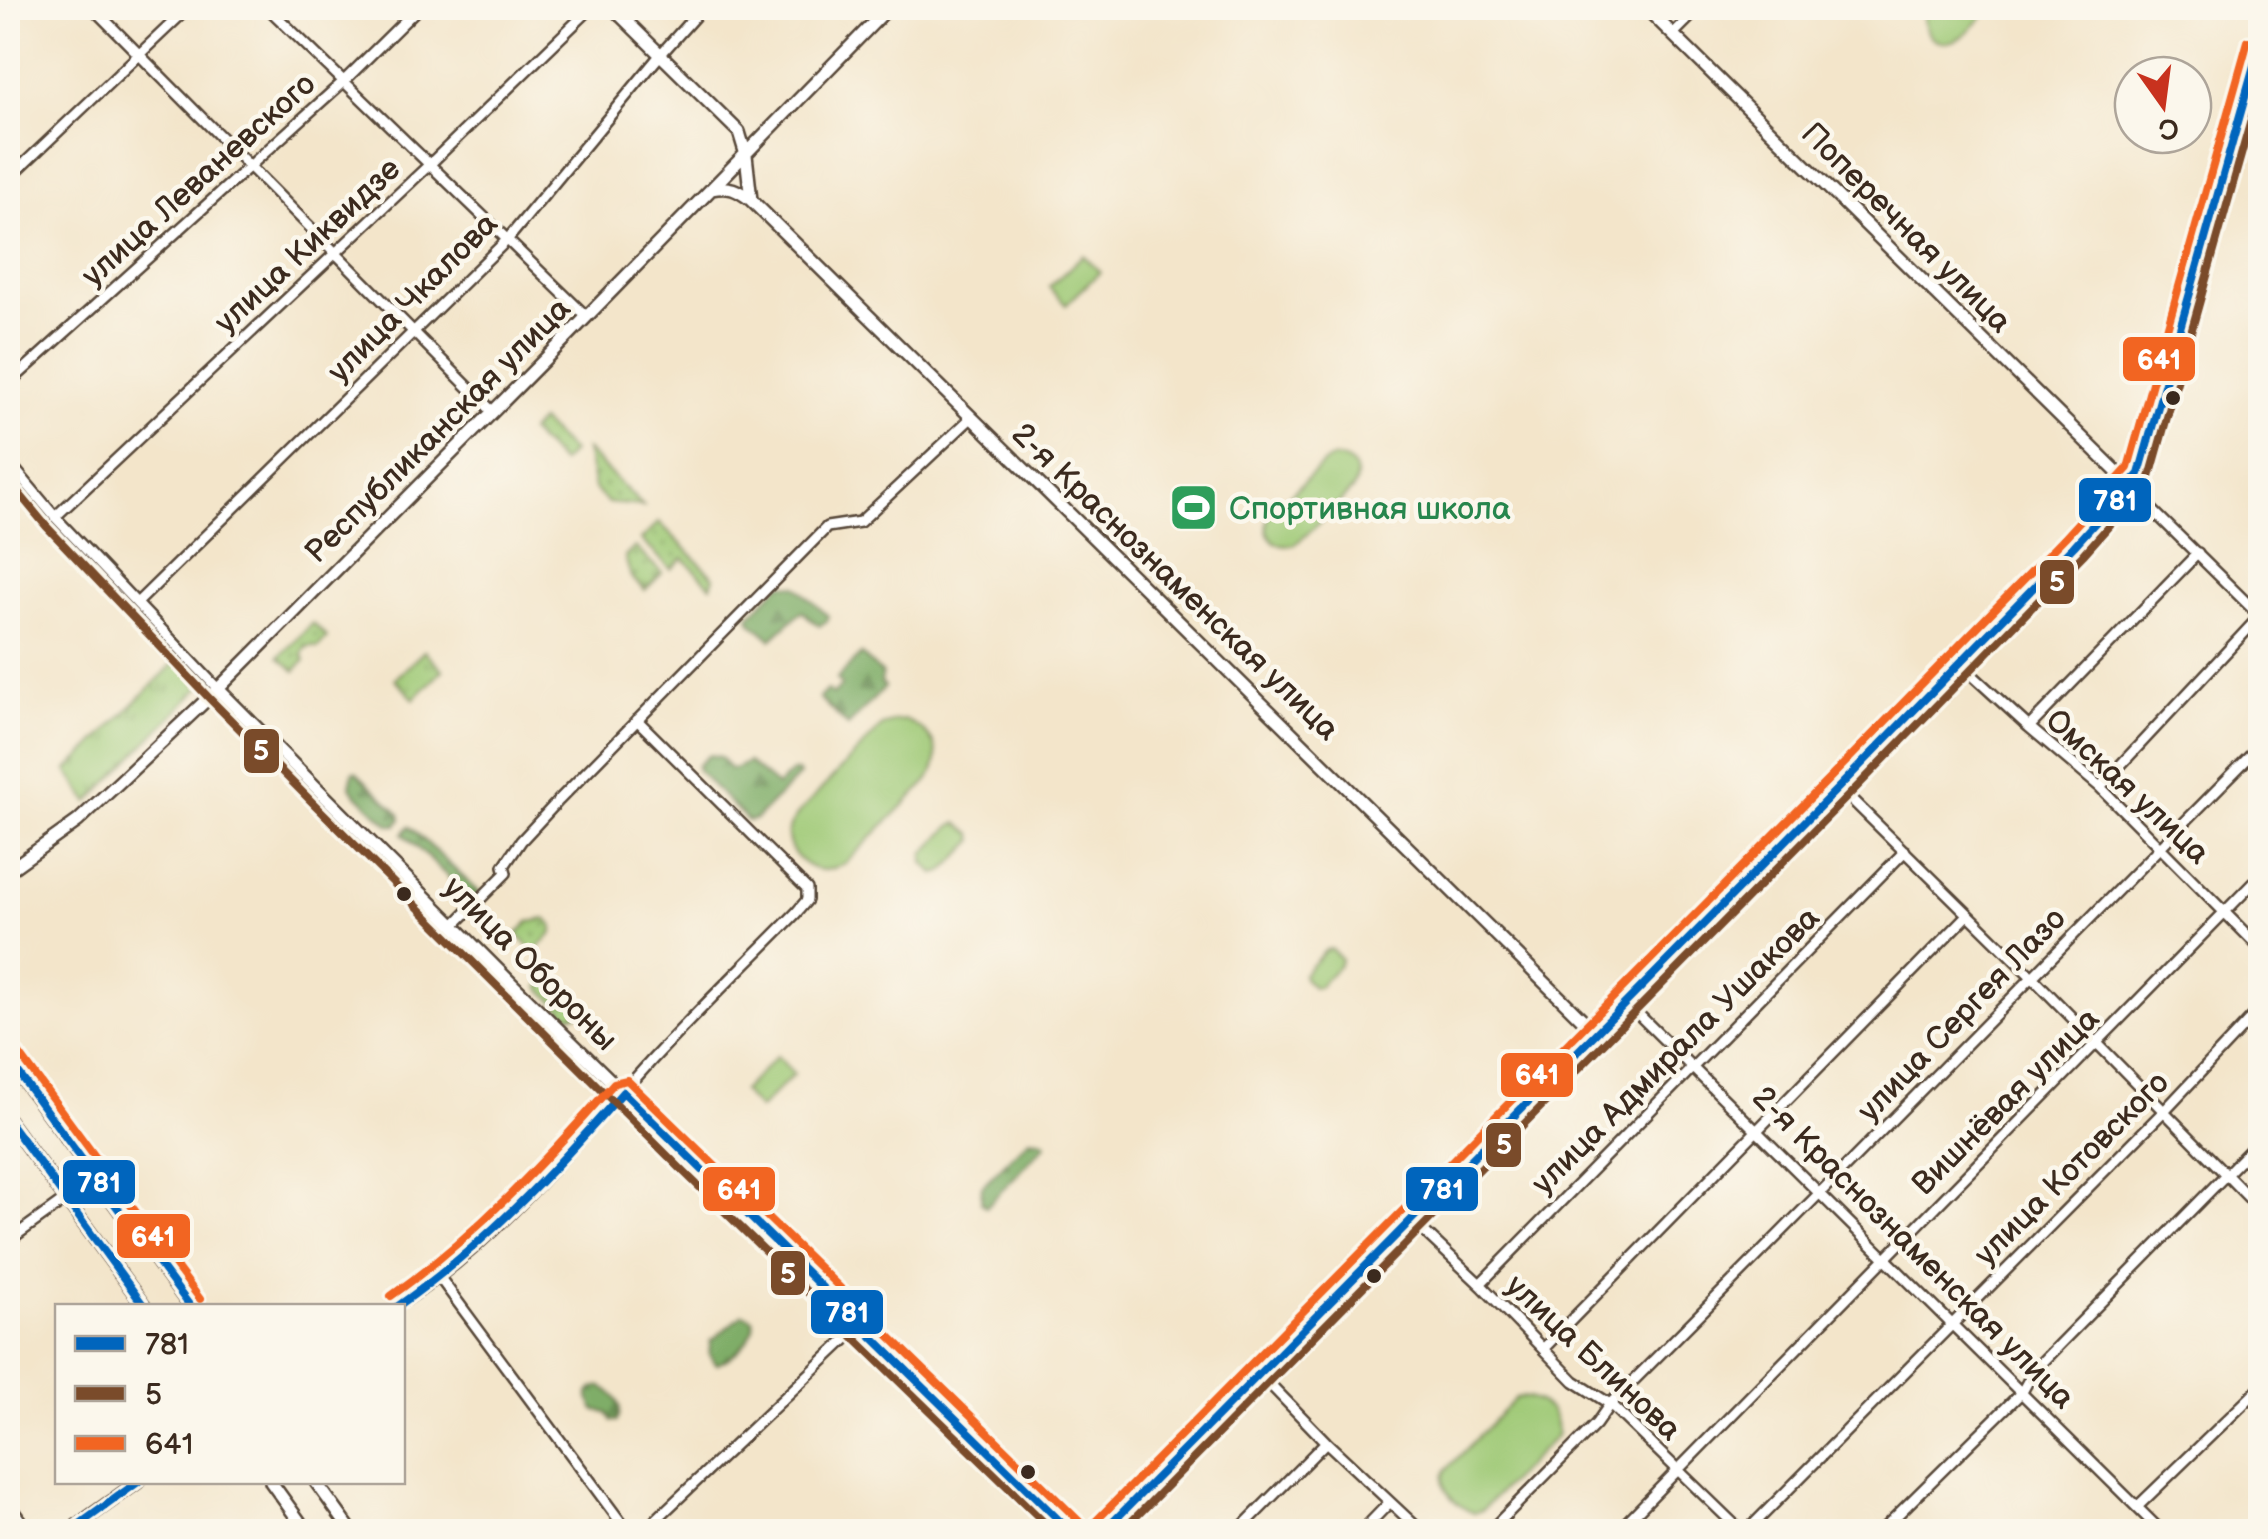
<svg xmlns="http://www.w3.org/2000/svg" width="2268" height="1539" viewBox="0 0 2268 1539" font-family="'Balsamiq Sans',sans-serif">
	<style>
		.grass { fill: url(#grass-dots); stroke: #6d7a4a; stroke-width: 2.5 }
		.forest { fill: url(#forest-firs); stroke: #5d6c42; stroke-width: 2.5 }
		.park { fill: url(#park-tufts); stroke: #6d7a4a; stroke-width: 2.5 }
		.pitch { fill: #9fc976; stroke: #6d7a4a; stroke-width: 2.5 }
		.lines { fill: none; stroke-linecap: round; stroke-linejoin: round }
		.minor-casing { stroke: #574638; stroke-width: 14 }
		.tertiary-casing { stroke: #574638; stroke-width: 16 }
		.minor { stroke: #fff; stroke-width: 9 }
		.tertiary { stroke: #fff; stroke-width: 11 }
		.bus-1-casing { stroke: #fbf7ec; stroke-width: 15 }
		.bus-2-casing { stroke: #fbf7ec; stroke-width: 15 }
		.bus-3-casing { stroke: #fbf7ec; stroke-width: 15 }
		.bus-1 { stroke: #0065bd; stroke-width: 8 }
		.bus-2 { stroke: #7a4b2a; stroke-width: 8 }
		.bus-3 { stroke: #f26522; stroke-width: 8 }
		.bus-dot { fill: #3b2a1e; stroke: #fbf7ec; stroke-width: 4 }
		.labels { text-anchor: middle; stroke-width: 9; stroke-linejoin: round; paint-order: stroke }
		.street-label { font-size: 32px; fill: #3b2a1e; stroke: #fbf7ec }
		.leisure-label { font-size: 32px; fill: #27864d; stroke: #fbf7ec; text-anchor: start }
		.line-badge { stroke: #fbf7ec; stroke-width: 4 }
		.badge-label { font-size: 28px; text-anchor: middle; font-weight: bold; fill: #fff }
	</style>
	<defs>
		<pattern id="grass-dots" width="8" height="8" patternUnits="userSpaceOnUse" patternTransform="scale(2.5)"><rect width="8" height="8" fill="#9fc976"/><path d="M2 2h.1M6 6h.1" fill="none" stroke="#83a360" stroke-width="1.8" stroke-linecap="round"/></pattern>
		<pattern id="forest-firs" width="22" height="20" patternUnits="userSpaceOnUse" patternTransform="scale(2.5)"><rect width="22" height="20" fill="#7fad67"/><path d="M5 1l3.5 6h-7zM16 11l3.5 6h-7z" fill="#698d54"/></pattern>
		<pattern id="park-tufts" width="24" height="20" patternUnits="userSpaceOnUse" patternTransform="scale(2.5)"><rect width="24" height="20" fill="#9fc976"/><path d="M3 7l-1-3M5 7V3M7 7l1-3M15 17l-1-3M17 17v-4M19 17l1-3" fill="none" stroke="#83a360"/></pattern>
	</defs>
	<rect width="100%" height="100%" fill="#fbf7ec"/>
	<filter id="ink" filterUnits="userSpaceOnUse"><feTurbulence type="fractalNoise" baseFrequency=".01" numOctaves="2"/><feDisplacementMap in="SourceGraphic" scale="20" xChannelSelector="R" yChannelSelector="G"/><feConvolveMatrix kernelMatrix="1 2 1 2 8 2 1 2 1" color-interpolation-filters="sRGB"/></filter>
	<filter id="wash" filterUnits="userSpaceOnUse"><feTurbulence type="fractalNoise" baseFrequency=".0048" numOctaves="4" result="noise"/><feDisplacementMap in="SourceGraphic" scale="40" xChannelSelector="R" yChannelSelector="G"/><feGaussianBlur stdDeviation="2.25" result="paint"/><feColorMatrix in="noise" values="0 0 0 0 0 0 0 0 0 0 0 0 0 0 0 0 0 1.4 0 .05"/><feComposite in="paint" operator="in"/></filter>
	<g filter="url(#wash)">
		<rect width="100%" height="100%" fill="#f3e5ca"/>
		<path class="grass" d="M540 421 572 452 561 463 529 432Z
			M586 450 643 506 608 503 594 489Z
			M659 522 714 577 711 586 683 558 671 569 641 540Z
			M635 547 662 573 645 590 631 577 625 557Z
			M313 623 327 637 317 648 313 646 305 648 302 654 305 660 295 671 279 657Z
			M546 919 553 926V933L534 952 517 934 529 922Z
			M550 975 585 1009 579 1014 568 1016 539 987Z"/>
		<path class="forest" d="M781 584 796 586 828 616 827 621 819 626 802 611 771 639 751 622 749 616Z
			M861 654 882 674 881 683 885 687 848 726 819 698 827 690 833 695 842 685 837 679Z
			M709 755 720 757 730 769 737 768 748 762 777 786 792 772H798L800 775 756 819 748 821 698 771 697 766Z
			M353 772H356L400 814 401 819 397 825H389L355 793 350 786Z
			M409 826 479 892V894L471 899 403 834Z
			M1030 1138 1044 1141 1046 1144 986 1207 981 1202 982 1186Z
			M743 1314 753 1319C757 1338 734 1356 718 1364L715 1363 709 1354 711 1341Z
			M601 1386C615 1393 625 1407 617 1421H612L607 1412 595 1410 589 1399V1393L593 1388Z"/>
		<path class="park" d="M424 651 443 670 414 699 395 679Z
			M177 660 200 687 89 802 67 771Z"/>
		<path class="pitch" d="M1924 8H1991C1982 17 1973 29 1962 36 1937 53 1920 32 1924 8Z
			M1083 255 1100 272 1066 305 1049 287Z
			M1334 458C1353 459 1361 471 1353 489 1341 500 1305 540 1294 544 1286 548 1277 545 1272 539 1265 532 1266 525 1268 516L1324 463Z
			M905 720C934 733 945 753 928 781L846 863C838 866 831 871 822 870 806 869 789 853 788 837 787 828 793 821 798 814L882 726 894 721Z
			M958 823 973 834 974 841 943 872 935 874 924 863V854L952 825Z
			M1331 949 1341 959 1340 964 1318 987H1313L1304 978 1303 974 1326 950Z
			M777 1056 794 1074 759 1109 742 1091Z
			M1521 1397C1543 1399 1560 1413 1556 1436L1482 1510 1474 1513C1458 1507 1436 1488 1446 1470L1509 1405 1516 1398Z"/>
	</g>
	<g filter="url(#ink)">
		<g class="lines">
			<defs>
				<path id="minor" d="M93 8 493 412
					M268 8 587 317
					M1673 34 1699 8
					M2246 100 2260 104
					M8 179 188 8
					M8 384 343 82 418 8
					M8 461 55 517 218 689
					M55 517 429 165 591 8
					M137 603 507 240 661 54 702 8
					M1959 663 2029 727 2100 787 2260 948
					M2029 727 2198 553
					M1839 787 2031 976 2260 1209
					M2100 787 2260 616 2129 487
					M454 925 506 873 504 866 521 841 559 800 827 527 860 522 971 418
					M1626 1002 2162 1532
					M1412 1220 1483 1287 1574 1381 1610 1404 1742 1532
					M8 1241 66 1199
					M440 1278 628 1532
					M1480 1284 1905 851
					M398 1306C497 1242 572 1148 651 1061 698 1010 748 962 796 913L807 900V889L637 720
					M1544 1348 1968 915
					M1259 1373 1326 1442 1422 1532
					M8 1503 29 1532
					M2138 1506 2260 1388
					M643 1532 861 1325
					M1237 1532 1326 1442
					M1361 1532 1390 1502
					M1489 1532 1596 1424 1610 1404C1828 1187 2043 965 2260 746
					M1617 1532 2260 876
					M1746 1532 2164 1111 2260 1009
					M1880 1532 2022 1392 2034 1370 2260 1140"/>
				<path id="tertiary" d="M613 8 739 132 746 155 751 200 1596 1033
					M1646 8 2121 476 2129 487
					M712 189C729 185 738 190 751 200
					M218 689 513 985 1072 1532
					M8 871 78 821 218 689 559 345 888 8
					M8 1059 190 1306
					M8 1120 144 1306
					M271 1482 307 1532
					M316 1482 352 1532
					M68 1532 138 1482
					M1103 1532 1839 787 2074 546 2139 474 2260 44"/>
			</defs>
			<use href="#minor" class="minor-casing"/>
			<use href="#tertiary" class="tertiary-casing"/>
			<use href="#minor" class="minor"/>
			<use href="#tertiary" class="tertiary"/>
			<defs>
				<path id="bus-1" d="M8 1059 190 1306
					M623 1092 1071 1532
					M8 1120 144 1306
					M398 1306C484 1246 554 1171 623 1092
					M69 1532 138 1482
					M1103 1532 1839 787 2074 546 2139 474 2260 44"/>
				<path id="bus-2" d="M8 480 46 526 209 698 313 803 685 1173 1054 1532
					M1121 1532 1848 796 2083 555 2149 481 2260 88"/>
				<path id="bus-3" d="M18 1052 200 1299
					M391 1296C476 1236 545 1161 614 1083L627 1080 1081 1523
					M1094 1523 1830 778 2065 537 2128 468 2248 41"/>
			</defs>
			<use href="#bus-1" class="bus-1-casing"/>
			<use href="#bus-2" class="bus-2-casing"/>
			<use href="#bus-3" class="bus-3-casing"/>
			<use href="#bus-1" class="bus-1"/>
			<use href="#bus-2" class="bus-2"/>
			<use href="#bus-3" class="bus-3"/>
		</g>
	</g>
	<defs>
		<symbol id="stadium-square" viewBox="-11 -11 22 22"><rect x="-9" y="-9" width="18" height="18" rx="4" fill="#2e9e5b" stroke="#fbf7ec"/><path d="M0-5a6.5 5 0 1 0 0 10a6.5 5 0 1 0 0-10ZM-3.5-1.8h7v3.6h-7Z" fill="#fff"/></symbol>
	</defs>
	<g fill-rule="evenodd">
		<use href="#stadium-square" x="1166" y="480" width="55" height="55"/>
	</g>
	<g class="bus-dot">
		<circle cx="2173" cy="398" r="9"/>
		<circle cx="404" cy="894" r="9"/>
		<circle cx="1374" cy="1276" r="9"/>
		<circle cx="1028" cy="1472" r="9"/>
	</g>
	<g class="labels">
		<g class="street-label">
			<text transform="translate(198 179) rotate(-42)" y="11">улица Леваневского</text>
			<text transform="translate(1907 227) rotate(45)" y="11">Поперечная улица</text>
			<text transform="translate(307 245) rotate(-43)" y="11">улица Киквидзе</text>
			<text transform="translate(412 297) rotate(-45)" y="11">улица Чкалова</text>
			<text transform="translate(437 430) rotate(-45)" y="11">Республиканская улица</text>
			<text transform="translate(1176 581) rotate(44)" y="11">2-я Краснознаменская улица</text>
			<text transform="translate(2128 786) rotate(43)" y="11">Омская улица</text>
			<text transform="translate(531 963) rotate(45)" y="11">улица Обороны</text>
			<text transform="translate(1961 1014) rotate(-46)" y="11">улица Сергея Лазо</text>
			<text transform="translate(1675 1050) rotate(-45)" y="11">улица Адмирала Ушакова</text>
			<text transform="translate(2005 1101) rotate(-45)" y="11">Вишнёвая улица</text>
			<text transform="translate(2071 1168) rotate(-45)" y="11">улица Котовского</text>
			<text transform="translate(1914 1247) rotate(45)" y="11">2-я Краснознаменская улица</text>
			<text transform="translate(1594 1357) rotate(43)" y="11">улица Блинова</text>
		</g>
		<g class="leisure-label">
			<text x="1229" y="519">Спортивная школа</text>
		</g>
	</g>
	<g class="line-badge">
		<rect x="2121" y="335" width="76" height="48" rx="10" fill="#f26522"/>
		<rect x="2077" y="476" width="76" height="48" rx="10" fill="#0065bd"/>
		<rect x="2038" y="558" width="38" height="48" rx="10" fill="#7a4b2a"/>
		<rect x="242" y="727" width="39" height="48" rx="10" fill="#7a4b2a"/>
		<rect x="1499" y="1051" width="76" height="48" rx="10" fill="#f26522"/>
		<rect x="1484" y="1121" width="39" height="48" rx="10" fill="#7a4b2a"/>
		<rect x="61" y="1158" width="76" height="48" rx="10" fill="#0065bd"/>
		<rect x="701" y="1165" width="76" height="48" rx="10" fill="#f26522"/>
		<rect x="1404" y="1165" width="76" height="48" rx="10" fill="#0065bd"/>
		<rect x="115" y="1212" width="77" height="48" rx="10" fill="#f26522"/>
		<rect x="769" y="1249" width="38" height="48" rx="10" fill="#7a4b2a"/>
		<rect x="809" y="1288" width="76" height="48" rx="10" fill="#0065bd"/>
	</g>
	<g class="badge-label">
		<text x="2159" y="369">641</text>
		<text x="2115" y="510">781</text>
		<text x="2057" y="591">5</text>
		<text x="261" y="760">5</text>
		<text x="1537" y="1084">641</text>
		<text x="1504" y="1154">5</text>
		<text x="99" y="1192">781</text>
		<text x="739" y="1199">641</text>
		<text x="1442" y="1199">781</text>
		<text x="153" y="1246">641</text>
		<text x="788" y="1283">5</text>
		<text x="847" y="1322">781</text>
	</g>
	<rect width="2268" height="1539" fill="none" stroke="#fbf7ec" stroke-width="40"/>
	<rect x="55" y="1304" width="350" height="180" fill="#fbf7ec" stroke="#aea59a" stroke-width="2.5"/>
	<rect x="75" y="1336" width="50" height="15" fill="#0065bd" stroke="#aea59a" stroke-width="2.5"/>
	<text x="145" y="1354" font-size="30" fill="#3b2a1e">781</text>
	<rect x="75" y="1386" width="50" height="15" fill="#7a4b2a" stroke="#aea59a" stroke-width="2.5"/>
	<text x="145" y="1404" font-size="30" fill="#3b2a1e">5</text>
	<rect x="75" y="1436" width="50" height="15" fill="#f26522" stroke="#aea59a" stroke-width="2.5"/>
	<text x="145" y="1454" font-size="30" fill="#3b2a1e">641</text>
	<g transform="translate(2163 105) rotate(166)"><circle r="48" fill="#fbf7ec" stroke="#aea59a" stroke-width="2.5"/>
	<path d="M0-8L18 38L0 25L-18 38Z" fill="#c8321e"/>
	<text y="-15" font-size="28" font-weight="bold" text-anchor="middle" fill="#3b2a1e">С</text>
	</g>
</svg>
